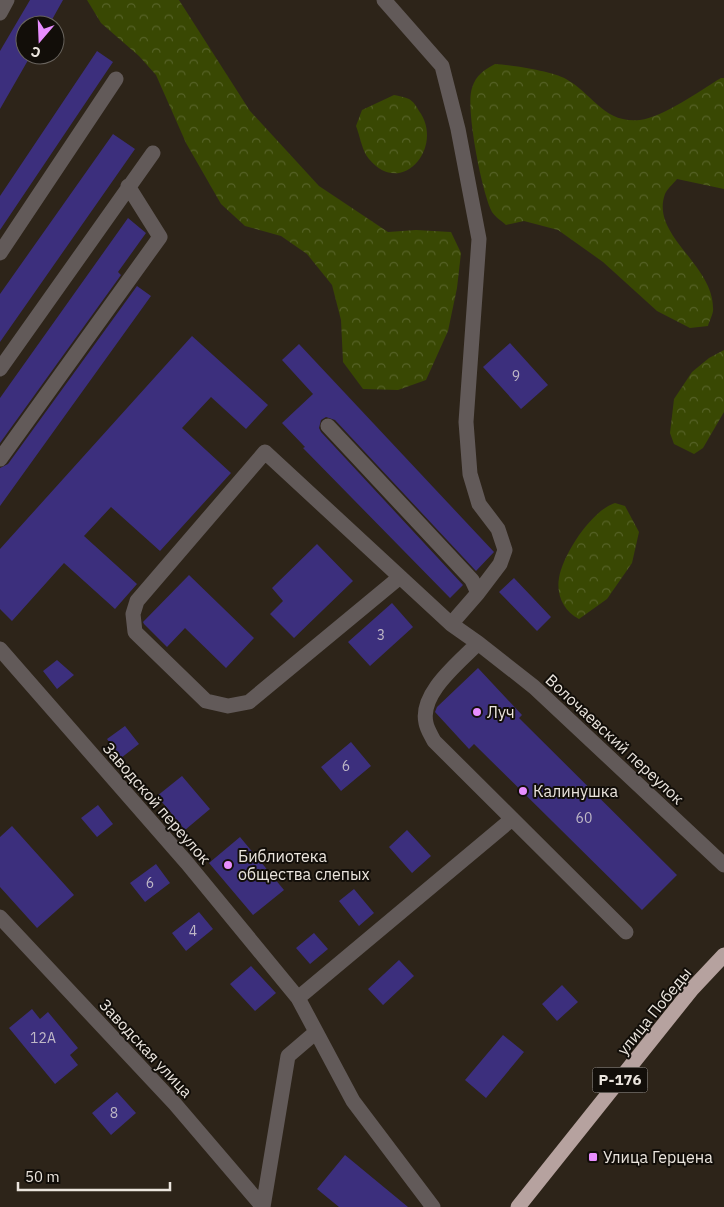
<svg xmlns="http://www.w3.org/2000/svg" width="724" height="1207" viewBox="0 0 724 1207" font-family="'IBM Plex Sans',sans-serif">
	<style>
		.forest { fill: url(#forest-crowns) }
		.building { fill: #3c2f7d }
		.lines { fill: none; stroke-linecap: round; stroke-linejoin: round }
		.minor { stroke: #625a59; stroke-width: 15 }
		.highway { stroke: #b6a29f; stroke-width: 15 }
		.poi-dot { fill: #e88eff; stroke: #120e09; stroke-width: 2 }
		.labels { text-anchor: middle; stroke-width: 4; stroke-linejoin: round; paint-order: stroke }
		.number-label { font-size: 14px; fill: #bfb8c6 }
		.shield { fill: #120e09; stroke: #aaa49e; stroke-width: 1 }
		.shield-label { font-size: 15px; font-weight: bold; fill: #ebe5de }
		.poi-label { font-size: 16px; fill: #ebe5de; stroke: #120e09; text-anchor: start }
		.street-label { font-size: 16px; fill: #ebe5de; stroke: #120e09 }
	</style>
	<defs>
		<pattern id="forest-crowns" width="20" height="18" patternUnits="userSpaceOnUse" patternTransform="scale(1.25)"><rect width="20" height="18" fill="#394803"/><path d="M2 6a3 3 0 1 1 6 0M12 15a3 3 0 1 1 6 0" fill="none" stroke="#566227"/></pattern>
	</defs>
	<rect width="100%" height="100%" fill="#2d2419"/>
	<path class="forest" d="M87 0H179L250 111 319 186 388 232 416 230 451 232 461 253 457 288 448 331 426 380 398 390 363 389 343 362 341 320 332 285 307 254 281 236 245 226 221 204 186 143 156 75 139 56 101 23Z
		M495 64C512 65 552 71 566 79 592 93 604 124 640 120 664 117 699 91 721 78H724V189L677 179C673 184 667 189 665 194 650 235 713 264 713 308 714 313 709 321 708 326L690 328 657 311 603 262 558 230 524 221 506 225C502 221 495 217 492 212 482 194 465 107 472 88 476 75 484 70 495 64Z
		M394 95C399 96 405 97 409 99 413 101 417 107 419 111 445 146 402 199 369 159 362 151 360 136 356 126L362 110Z
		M724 350V412L703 448 694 454 674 444 670 433 674 399 692 372 709 358Z
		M615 503 625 506 639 532 632 563 607 599 579 619C564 612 556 595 559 578 563 554 592 510 615 503Z"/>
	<path class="building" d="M30 0H63L49 25H25V55H31L0 109V51Z
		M97 51 113 62 0 230V196Z
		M113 134 135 149 0 342V294Z
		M128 218 146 233 118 272 121 275 0 443V398Z
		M137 286 151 296 0 506V468L8 464Z
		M192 336 268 405 246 429 211 397 182 428 231 473 160 551 111 507 84 536 137 584 115 609 64 563 12 621 0 609V549Z
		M510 343 548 385 521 409 483 367Z
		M299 344 494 552 476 571 335 420 326 417 321 420 319 428 321 432 463 585 450 598 303 448 305 447 282 423 313 394 282 360Z
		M317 544 353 581 294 638 270 614 283 601 272 588Z
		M189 575 254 638 226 668 185 628 167 647 144 624 143 622Z
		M514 578 551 617 537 631 499 592Z
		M392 603 413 627 370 666 348 642Z
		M57 660 74 675 57 689 43 671Z
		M478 668 522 715 519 718 677 875 642 910 474 744 469 749 435 712 437 707Z
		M125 726 139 744 121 758 107 739Z
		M351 742 371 766 341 791 321 767Z
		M182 776 210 809 185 830 157 796Z
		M98 805 113 824 97 837 81 818Z
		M12 826 74 895 37 928 0 887V837Z
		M407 830 431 856 412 873 389 847Z
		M240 837 284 890 253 915 209 863Z
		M156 864 170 883 145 902 130 883Z
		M354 889 374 913 359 926 339 901Z
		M199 912 213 929 186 951 172 933Z
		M314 933 328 949 310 964 296 948Z
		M399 960 414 976 383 1005 368 989Z
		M251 966 276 993 255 1011 230 984Z
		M562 985 578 1002 557 1021 542 1004Z
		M32 1009 40 1019 48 1012 78 1048 70 1055 78 1065 55 1084 9 1028Z
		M503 1035 524 1052 486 1098 465 1080Z
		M117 1092 136 1113 111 1135 92 1113Z
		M345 1155 408 1207H339L317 1189Z"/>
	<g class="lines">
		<path class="minor" d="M384 0 442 66 458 129 479 239 466 422 470 474 479 504 498 529 505 550 500 564 478 593
			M0 13 7 0
			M0 253 116 79
			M0 369 153 153
			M328 426 472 580 478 593 451 624
			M0 459 160 237 128 186
			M400 577 249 702 228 706 206 701 135 632 133 614 137 601 265 452 451 624 478 643 534 687 724 865
			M478 643C460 662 419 693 426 723 427 729 431 735 434 741L626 932
			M0 649 187 863 298 998 353 1101 433 1207
			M0 917 175 1104 263 1207
			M298 998 512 819
			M263 1207 288 1056 316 1032"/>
		<path class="highway" d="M518 1207 692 989 724 955"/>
	</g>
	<g class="poi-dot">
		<circle cx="477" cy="712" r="5"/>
		<circle cx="523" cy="791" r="5"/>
		<circle cx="228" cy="865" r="5"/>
		<rect x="588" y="1152" width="10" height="10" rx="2.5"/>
	</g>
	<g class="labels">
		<g class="number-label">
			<text x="516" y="381">9</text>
			<text x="381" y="640">3</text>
			<text x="346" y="771">6</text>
			<text x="584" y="823">60</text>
			<text x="150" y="888">6</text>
			<text x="193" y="936">4</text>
			<text x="43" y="1043">12А</text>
			<text x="114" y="1118">8</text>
		</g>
		<rect class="shield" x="592.5" y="1067.5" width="55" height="25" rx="4"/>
		<g class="shield-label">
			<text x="620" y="1085">Р-176</text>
		</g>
		<g class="poi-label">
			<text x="487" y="718">Луч</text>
			<text x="533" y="797">Калинушка</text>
			<text x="238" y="862">Библиотека<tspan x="238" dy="18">общества слепых</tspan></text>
			<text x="603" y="1163">Улица Герцена</text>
		</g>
		<g class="street-label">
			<text transform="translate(615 739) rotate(43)" y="6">Волочаевский переулок</text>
			<text transform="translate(157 803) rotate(49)" y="6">Заводской переулок</text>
			<text transform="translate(654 1011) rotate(-51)" y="6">улица Победы</text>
			<text transform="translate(146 1048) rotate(47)" y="6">Заводская улица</text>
		</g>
	</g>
	<g transform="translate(40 40) rotate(199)"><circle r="24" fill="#120e09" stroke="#69645e"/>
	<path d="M0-4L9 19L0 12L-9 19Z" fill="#e88eff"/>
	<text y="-8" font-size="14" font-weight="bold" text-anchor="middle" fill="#ebe5de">С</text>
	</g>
	<path d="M18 1182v8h152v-8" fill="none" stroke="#ebe5de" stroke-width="2.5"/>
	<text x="25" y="1182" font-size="15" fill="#ebe5de" stroke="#120e09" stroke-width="4" paint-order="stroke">50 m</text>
</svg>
